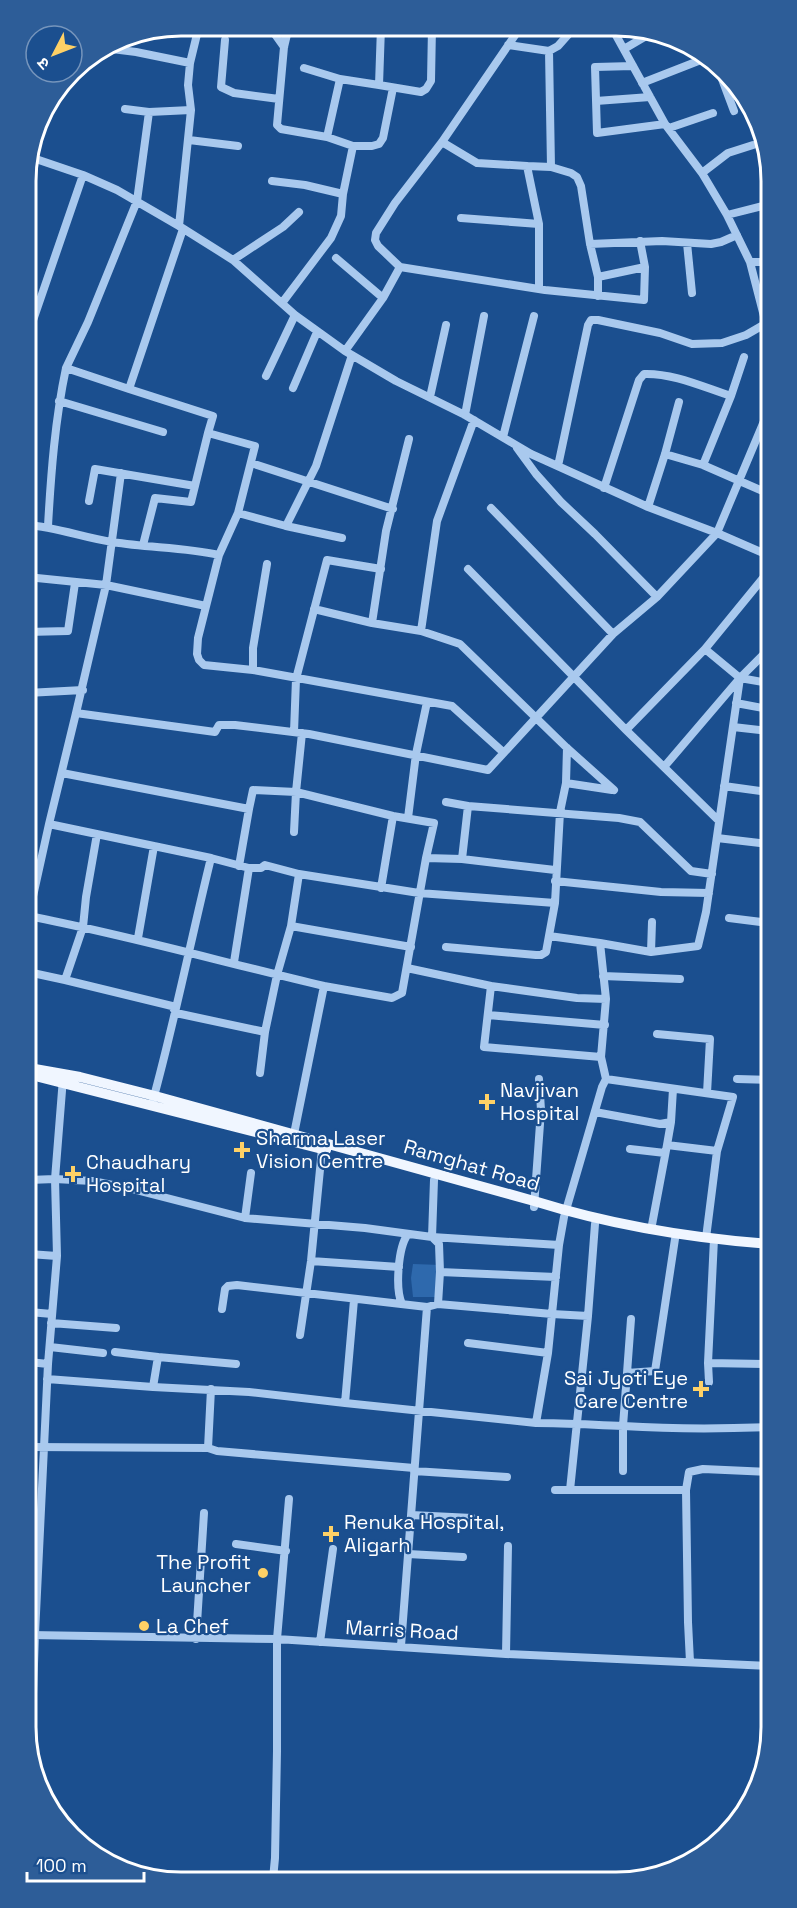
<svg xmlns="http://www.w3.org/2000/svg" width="797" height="1908" viewBox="0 0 797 1908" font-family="'Space Grotesk','Noto Sans Devanagari',sans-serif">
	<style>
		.green { fill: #2e69ad }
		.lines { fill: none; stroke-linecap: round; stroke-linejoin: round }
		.minor { stroke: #a9c9ee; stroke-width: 8 }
		.major { stroke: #f0f6ff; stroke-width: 10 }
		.poi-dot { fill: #ffd166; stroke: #1b4f8f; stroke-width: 2 }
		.labels { text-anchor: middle; stroke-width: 4.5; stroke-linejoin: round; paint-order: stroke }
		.poi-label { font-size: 20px; fill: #fff; stroke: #1b4f8f; text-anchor: start }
		.street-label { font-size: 20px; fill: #fff; stroke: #1b4f8f }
		.rim { fill: none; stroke: #fff; stroke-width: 3 }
	</style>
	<rect width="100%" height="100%" fill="#1b4f8f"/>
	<path class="green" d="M413 1264 441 1265 436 1297H413L411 1278Z"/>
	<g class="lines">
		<path class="minor" d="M269 26 284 47
			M324 26 331 30 381 32
			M612 28 665 124 702 173 727 215 750 262 767 328
			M225 40 221 87 234 93 279 99
			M508 45 549 51 551 167 571 173 577 177 581 186 590 244 598 277 645 267 644 300 545 290 400 267 378 246 375 240 376 233 395 203 442 142 520 28
			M104 48 136 52 190 63
			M624 49 653 32
			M549 51 558 46 574 28
			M716 63 734 111
			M633 66 595 67 597 133 665 124
			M304 68 340 79
			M642 83 706 58
			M379 85 421 92 426 89 431 81 432 27
			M596 101 650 97
			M149 112 191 110
			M669 128 713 113
			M327 137 340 79 379 85 381 27
			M189 140 238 146
			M442 142 477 163 527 166
			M353 146H372L379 144 383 138 393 88
			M30 157 83 175 117 190 179 226 233 260 295 315 345 351 396 381 465 415 531 454 648 507 717 533 768 555
			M702 173 728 153 753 145
			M272 181 305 185 343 194
			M727 215 766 205
			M461 218 539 224
			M179 226 191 110 188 85 190 63 199 26
			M183 229 129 389 213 416 208 433 255 446 238 513 219 555 198 638 197 654 199 660 204 665 253 670 452 706 503 752
			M640 241 645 267
			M687 243 692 293
			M590 244 662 241 711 244 721 242 737 235
			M336 258 383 298
			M233 260 283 227 299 212
			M750 262H767
			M539 289V224L527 166 551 167
			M598 296V277
			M282 303 331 238 341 216 343 194 353 146 327 137 281 129 277 125 284 47 289 26
			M29 332 83 175
			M345 351 383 298 400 267
			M744 357 731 396 703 465 767 493
			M66 368 88 322 137 201 149 112 125 109
			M266 376 295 315
			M293 388 317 332
			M430 397 446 325
			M59 401 163 432
			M465 415 484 316
			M503 437 534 316
			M517 448 536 474 561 502 595 534 657 597
			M665 454 703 465
			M251 463 393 509
			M558 466 588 325 591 320H598L660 333 692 344 722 343 746 335 765 324
			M121 473 106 585 76 713 215 732 219 725H235L309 734 488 770 613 634 657 597 717 533 767 414
			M604 488 639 380 644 374C673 373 703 387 731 396
			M89 501 95 469 195 486
			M648 507 665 454 679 402
			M491 508 613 634
			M238 513 286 526 316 466 352 355
			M27 525C57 527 84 538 113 542 148 548 184 547 219 555
			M48 526C51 473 55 420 66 368L129 389
			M286 526 342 538
			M143 545 155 498 191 502 208 433
			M468 569 626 730 719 821
			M27 577 106 585 206 606
			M314 609 372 623 421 631 460 644 567 748 614 790
			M372 623 386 531 409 439
			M421 631 437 521 474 420
			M27 632 68 631 75 583
			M253 670V648L267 564
			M740 678 768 683
			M27 693 83 690
			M736 703 768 709
			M733 727 768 731
			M626 730 705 649
			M294 732 296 679 327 560 381 569
			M664 767 740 678 768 650
			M62 773 249 809 253 790 296 792 393 816 434 823 426 858
			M566 783 612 790
			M724 786 768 792
			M446 802 468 806 462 859 555 870
			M468 806 619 818 640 822 691 871 712 874
			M408 818 416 754 427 702
			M49 824 211 858C191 939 175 1020 153 1100
			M294 832 296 792 302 733
			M97 834 86 897 83 927 65 980 172 1006 176 1013 265 1032
			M717 838 768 844
			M211 858 249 868 234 962
			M239 866 249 809
			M249 868H261L265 865 299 874
			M555 881 661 892 709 893
			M381 888 393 816
			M28 916C128 935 225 963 324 986
			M729 918 769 923
			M28 919 49 824 76 713
			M291 926 411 947
			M549 936 600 943
			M138 938 154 846
			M446 947 536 955H541L546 952 555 903 560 812 566 783 567 748
			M651 952 652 922
			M407 968 491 986
			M28 972 65 980
			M603 976 680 979
			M606 999 577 998 491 986 484 1047 601 1057 606 999 600 943 651 952 698 946 706 912 740 678 705 649 768 572
			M488 1015 605 1025
			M657 1034 710 1039 707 1093
			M260 1073 265 1032 277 975 291 926 299 874 419 893 555 903
			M606 1079 733 1097 717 1151 706 1238
			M737 1079 769 1080
			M765 1080 769 1004
			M595 1112 660 1124 671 1122 667 1145
			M671 1122 673 1089
			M294 1134 324 986 392 998 402 993 426 858 462 859
			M630 1149 665 1153
			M251 1173 245 1218 365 1228 432 1237 434 1180
			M29 1180 55 1179 92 1181 128 1188 245 1218
			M534 1207 541 1110 539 1079
			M651 1230 667 1145 717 1151
			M432 1237 559 1245
			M432 1237 439 1244 440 1272
			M29 1254 57 1256
			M311 1261 399 1267
			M354 1300 345 1403 536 1423 548 1353
			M402 1304C395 1289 398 1247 408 1234
			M438 1304 552 1314 588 1316
			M222 1309 225 1289 228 1286 237 1285 427 1307
			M29 1312 52 1314
			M51 1323 116 1328
			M300 1335 311 1261 322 1149
			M468 1343 548 1353 559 1245 564 1217 602 1087 606 1079 601 1057
			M50 1347 103 1353
			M115 1352 158 1357
			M29 1362 48 1364
			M708 1363 767 1364
			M627 1373 631 1319
			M47 1379 153 1387 158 1357 236 1364
			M709 1382 708 1363 714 1239
			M153 1387 249 1392 345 1403
			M536 1423C566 1423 594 1425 623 1426 672 1429 721 1429 770 1427
			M30 1447 208 1448 217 1451 414 1468
			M208 1448 211 1389
			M414 1471 507 1477
			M623 1471V1426L627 1373 655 1371 675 1239
			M555 1490H686
			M570 1490 588 1316 595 1224
			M411 1515 472 1518
			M236 1544 286 1551
			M408 1554 463 1557
			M30 1635 277 1639 506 1654 771 1666
			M196 1639 204 1513
			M320 1642 333 1549
			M401 1646 427 1307 438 1304 440 1272 556 1277
			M506 1654 508 1546
			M690 1662 688 1622 686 1490 689 1472 703 1469 770 1472
			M31 1753 35 1634 48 1364 57 1256 55 1179 63 1078
			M273 1879 275 1858 277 1751V1639L289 1499"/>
		<path class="major" d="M29 1068 80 1077 155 1096 534 1201C611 1225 689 1238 770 1244
			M39 1077 326 1150"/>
	</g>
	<g class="poi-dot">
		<path d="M484 1093h6v6h6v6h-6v6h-6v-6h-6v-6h6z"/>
		<path d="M239 1141h6v6h6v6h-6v6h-6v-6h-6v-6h6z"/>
		<path d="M70 1165h6v6h6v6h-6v6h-6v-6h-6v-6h6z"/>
		<path d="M698 1380h6v6h6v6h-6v6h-6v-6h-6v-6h6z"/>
		<path d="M328 1525h6v6h6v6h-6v6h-6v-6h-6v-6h6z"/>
		<circle cx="263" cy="1573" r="6"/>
		<circle cx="144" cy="1626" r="6"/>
	</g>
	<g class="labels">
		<g class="poi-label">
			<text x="500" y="1097">Navjivan<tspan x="500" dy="23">Hospital</tspan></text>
			<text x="256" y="1145">Sharma Laser<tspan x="256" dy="23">Vision Centre</tspan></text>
			<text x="86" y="1169">Chaudhary<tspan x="86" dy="23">Hospital</tspan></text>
			<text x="688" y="1385" text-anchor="end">Sai Jyoti Eye<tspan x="688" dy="23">Care Centre</tspan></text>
			<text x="344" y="1529">Renuka Hospital,<tspan x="344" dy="23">Aligarh</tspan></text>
			<text x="251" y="1569" text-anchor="end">The Profit<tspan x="251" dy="23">Launcher</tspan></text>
			<text x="156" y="1633">La Chef</text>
		</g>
		<g class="street-label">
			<text transform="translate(472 1165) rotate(16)" y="7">Ramghat Road</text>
			<text transform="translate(402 1630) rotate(3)" y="7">Marris Road</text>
		</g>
	</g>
	<path d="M0 0H797V1908H0ZM181 36H616A145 145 0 0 1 761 181V1727A145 145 0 0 1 616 1872H181A145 145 0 0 1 36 1727V181A145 145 0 0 1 181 36Z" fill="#2d5d98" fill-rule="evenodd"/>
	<path class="rim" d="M181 36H616A145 145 0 0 1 761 181V1727A145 145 0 0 1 616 1872H181A145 145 0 0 1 36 1727V181A145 145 0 0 1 181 36Z"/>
	<g transform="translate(54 54) rotate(228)"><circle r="28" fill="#1b4f8f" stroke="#7695bc" stroke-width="1.5"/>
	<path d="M0-4.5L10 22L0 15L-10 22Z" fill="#ffd166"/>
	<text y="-9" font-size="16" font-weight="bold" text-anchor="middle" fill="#ffffff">उ</text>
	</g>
	<path d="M27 1872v9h117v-9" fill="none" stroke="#ffffff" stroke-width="3"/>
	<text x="36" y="1872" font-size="18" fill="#ffffff" stroke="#1b4f8f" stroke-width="4.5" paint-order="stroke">100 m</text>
</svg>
